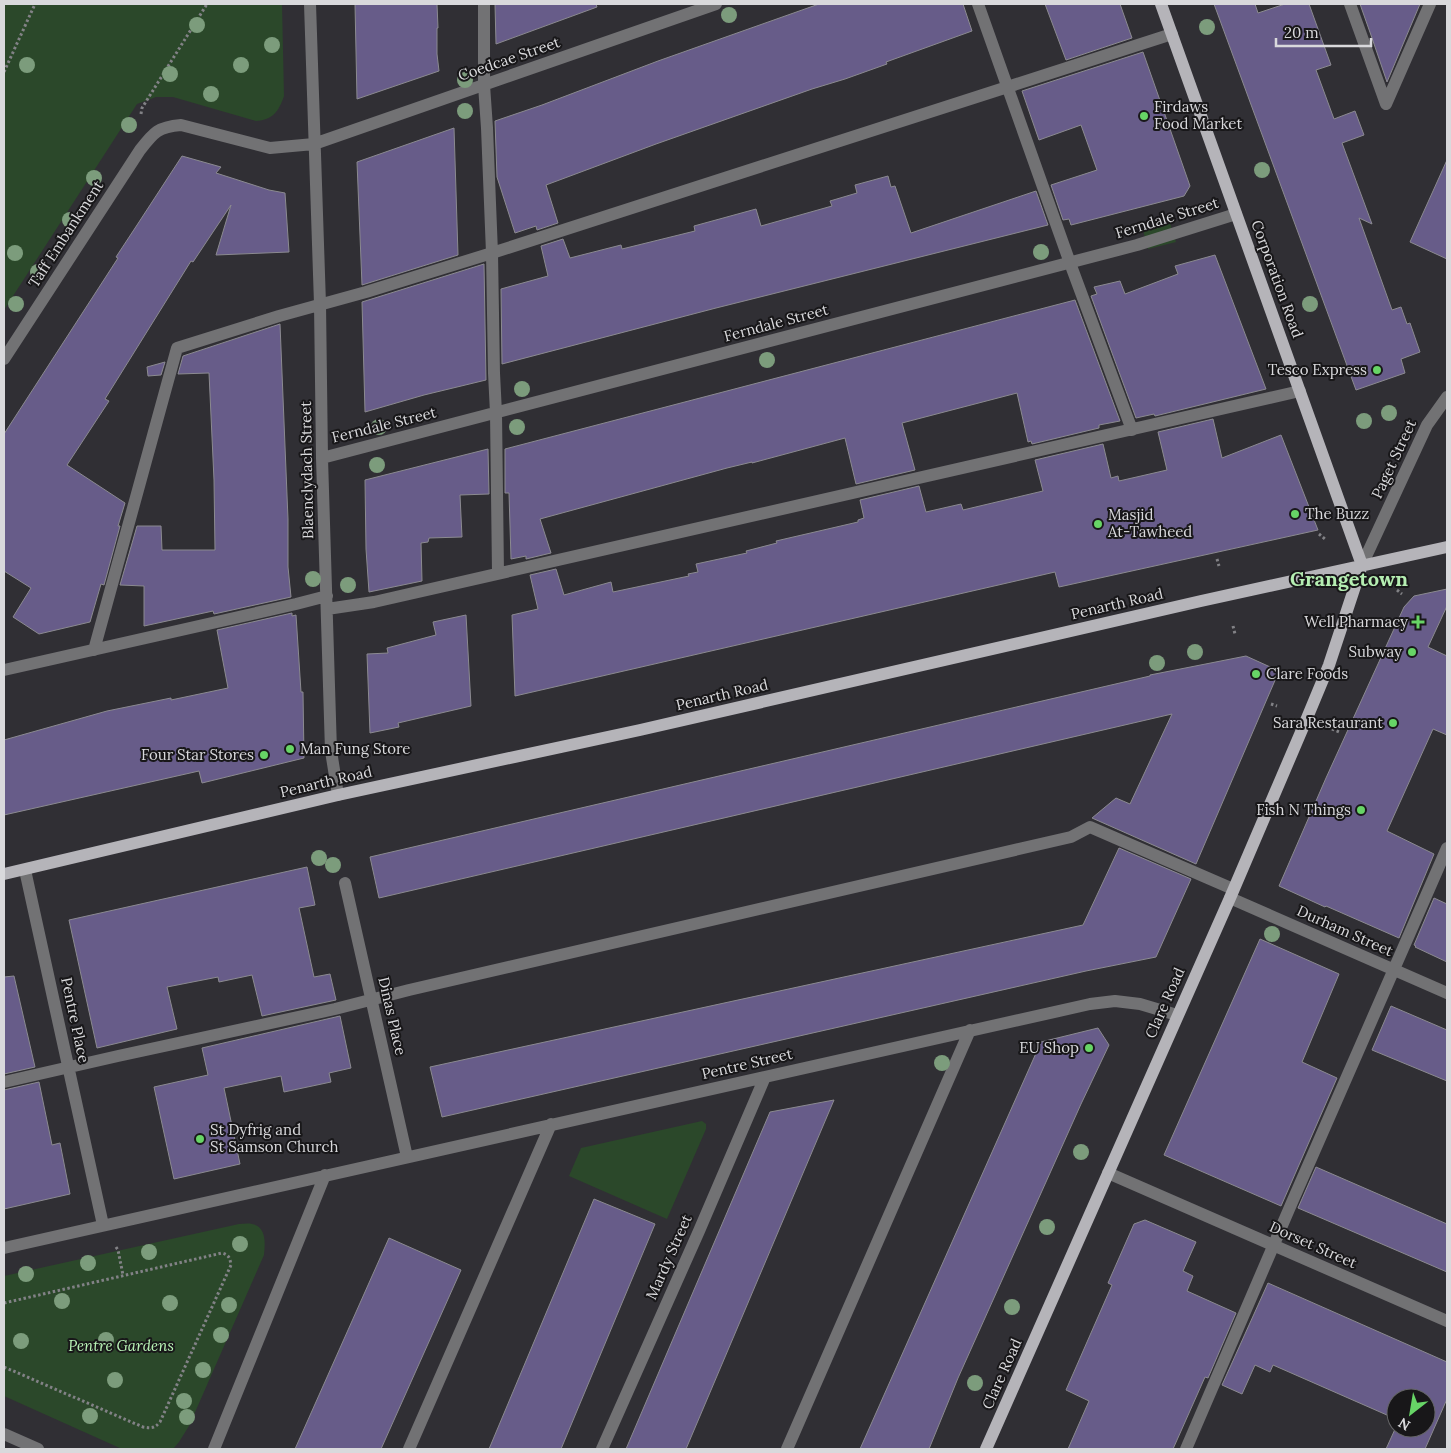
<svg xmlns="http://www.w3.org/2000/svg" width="1451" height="1453" viewBox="0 0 1451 1453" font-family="Lora,serif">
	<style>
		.green { fill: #2b482a }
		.building { fill: #675c89; stroke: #8b8a90 }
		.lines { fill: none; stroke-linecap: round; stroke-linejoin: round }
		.path { stroke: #828286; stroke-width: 3; stroke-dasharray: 2.5 2.5; stroke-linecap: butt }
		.minor { stroke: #727274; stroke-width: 12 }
		.major { stroke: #b5b4b9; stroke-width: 12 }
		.tree { fill: #7c9c7c }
		.poi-dot { fill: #67d466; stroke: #181719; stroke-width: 2 }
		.labels { text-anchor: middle; stroke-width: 4; stroke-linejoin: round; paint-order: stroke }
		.street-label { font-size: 15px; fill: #d9d9dc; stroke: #181719 }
		.poi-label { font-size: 15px; fill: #d9d9dc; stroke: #181719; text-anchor: end }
		.park-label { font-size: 15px; font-style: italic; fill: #baf5b7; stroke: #181719 }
		.district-label { font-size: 20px; font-weight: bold; fill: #b5eeb2; stroke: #181719 }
	</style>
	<rect width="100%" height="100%" fill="#302f34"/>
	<path class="green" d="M4 4H282L284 96C279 111 273 120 256 121L173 97H156L137 104 4 310Z
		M1170 223 1176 242 1148 249 1143 230Z
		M702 1121 706 1124V1129L667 1219 569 1176 581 1148Z
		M239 1224C243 1224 248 1223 252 1224 267 1227 265 1244 264 1255L189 1426 179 1442 173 1449H122L4 1396V1276Z"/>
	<path class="building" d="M355 4H437L438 28H437V54L439 71 357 99Z
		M495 4H596L597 7 496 44Z
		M819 4H963L972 31 886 62 887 64 845 79 812 89 656 144 546 185 558 223 537 230 536 226 515 233 497 177 495 121 542 105 658 61Z
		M1045 4H1120L1132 38 1066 60Z
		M1214 4H1255L1258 13 1285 4H1309L1331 65 1316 70 1334 119 1355 111 1364 135 1342 143 1372 224 1359 218 1392 310 1401 307 1407 324 1410 323 1420 352 1401 359 1405 373 1356 390Z
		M1360 4H1420L1387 82 1372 38Z
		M1143 52 1190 186 1184 196 1071 225 1069 219 1063 220 1051 185 1097 170 1081 125 1039 140 1022 91Z
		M454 128 458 255 362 285 357 162Z
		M182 156 221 167 216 173 269 190 285 193 289 252 216 255 231 205 193 262 191 261 105 399 109 401 67 465 125 503 118 526H120L104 585 101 584 90 622 39 634 13 617 31 588 4 571V434L118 258 116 257 139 222Z
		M1447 160V259L1410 242Z
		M888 176 891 187 895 186 911 233 1036 191 1048 225 716 308 502 364 501 289 548 276 541 246 563 239 570 258 621 245 622 249 695 231 694 226 756 209 761 226 832 206 830 201 857 193 855 185Z
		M1215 255 1266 389 1155 416 1154 414 1136 418 1091 296 1097 294 1094 287 1120 281 1125 294 1178 274 1175 266Z
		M484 264 486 380 424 395 365 412 362 302Z
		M1075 300 1120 421 1099 425V428L1032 444 1031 441 1028 442 1017 393 902 423 915 470 856 484 845 438 752 463V462L727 468 540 519 551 553 526 559V556L511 559 509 493H505V449Z
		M280 324 288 519V567L291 597 214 614 213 611 144 626V586L120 585 137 526H161L162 550H215L214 480 209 373 178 374 183 356Z
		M165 362 161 375 148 376 147 367Z
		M1213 419 1222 458 1281 435 1318 530 1059 587 1055 572 515 696 512 615 538 609 530 575 556 569 564 595 611 582 613 592 689 576 688 574 698 572 696 564 747 553 746 551 777 543 776 541 858 522V520L864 518 860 500 919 486 926 512 961 504 963 510 1043 491 1035 460 1103 444 1111 478 1118 476 1119 481 1141 476 1167 470 1158 432Z
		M488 449 489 494 460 495 462 537 429 538 428 542 421 543 422 581 369 592 366 549 365 480Z
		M1447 589V606L1428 647 1447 656V735L1433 729 1387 831 1434 854 1399 938 1326 906 1325 907 1279 886 1326 778 1404 607 1414 596Z
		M292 613V616L296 615 301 692H303L304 758 202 783 199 771 4 815V740L107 711 171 698V700L228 688 217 630Z
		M466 615 471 706 398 723 399 727 370 733 367 654 388 653 387 648 436 635 433 622Z
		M1246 656 1279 671 1196 864 1092 818 1116 798 1130 804 1172 714 379 898 370 857 1150 676V675Z
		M1119 848 1191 879 1156 957 1086 971 442 1117 430 1067 1083 925Z
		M307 867 315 905 299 908 314 977 330 974 336 1000 262 1016 252 975 219 982 218 977 167 987 177 1029 97 1048 69 920Z
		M1434 898 1447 904V962L1415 947 1416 946 1414 945Z
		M1260 939 1339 974 1302 1062 1337 1078 1281 1206 1164 1155Z
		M14 976 35 1067 4 1074V977Z
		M1391 1006 1447 1030V1081L1372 1050Z
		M340 1016 351 1068 329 1073 331 1082 284 1092 281 1076 224 1088 240 1164 174 1179 154 1087 208 1075 202 1048Z
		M1098 1028 1109 1045 1081 1104 958 1378 929 1449H860L1041 1042Z
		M39 1082 52 1145 60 1143 70 1194 4 1209V1090Z
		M834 1100 686 1449H626L770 1112Z
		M1316 1167 1447 1224V1272L1298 1208Z
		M594 1199 655 1224 561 1449H489Z
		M1145 1220 1196 1242 1183 1271 1193 1276 1187 1291 1236 1313 1208 1378 1205 1377 1173 1449H1068L1089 1401 1066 1390 1112 1285 1108 1283 1134 1224Z
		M389 1238 461 1270 381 1449H295Z
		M1268 1283 1447 1362V1399L1425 1449H1386L1396 1427V1428H1426V1398H1396V1419L1273 1365 1270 1372 1255 1365 1242 1394 1222 1385Z"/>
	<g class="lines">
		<path class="path" d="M4 72 35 4
			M141 114 142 108 207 4
			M1319 534 1325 539
			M1217 559 1219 566
			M1397 590 1402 594
			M1233 626 1235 634
			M1271 704 1277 706
			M1332 729 1339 732
			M116 1247 118 1250 123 1275
			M4 1303 222 1253C229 1255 230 1258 231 1265L160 1422C154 1429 151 1428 143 1427L4 1367"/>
		<path class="minor" d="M310 4 320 304 322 458 331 751 338 795
			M484 4V85L487 128 492 253 494 373 496 413 498 573
			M978 4 1070 263 1132 430
			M1350 4 1386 104 1430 4
			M4 359 140 150C154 132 158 127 181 125L270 148 314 144 716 4
			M322 458 1137 245 1236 214
			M1362 565 1427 425 1447 397
			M327 609 374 602 1300 391
			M94 650 177 348 279 316 366 292 492 253 1172 34
			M4 670 296 604 327 596
			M25 870 103 1225
			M345 883 407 1157
			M1230 898 1447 993
			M4 1082 118 1056 335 1009 409 990 1071 837 1090 827 1233 889
			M1108 1173 1447 1321
			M4 1248 1090 1004 1115 1001 1140 1004 1177 1015
			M4 1434 38 1449
			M214 1449 325 1175
			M409 1449 551 1124
			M602 1449 699 1231 765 1077
			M787 1449 970 1030
			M1186 1449 1293 1200 1447 848"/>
		<path class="major" d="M1161 4 1362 565
			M4 874 338 795 640 730 1201 601 1447 547
			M986 1449 1230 898 1307 718 1329 665 1362 565"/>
	</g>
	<g class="tree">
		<circle cx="729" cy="15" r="8"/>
		<circle cx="197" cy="25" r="8"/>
		<circle cx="1207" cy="27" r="8"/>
		<circle cx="272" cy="45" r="8"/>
		<circle cx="27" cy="65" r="8"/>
		<circle cx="241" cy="65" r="8"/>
		<circle cx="170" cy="74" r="8"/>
		<circle cx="465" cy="80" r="8"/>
		<circle cx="211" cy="94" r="8"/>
		<circle cx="465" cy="111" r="8"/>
		<circle cx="129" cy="125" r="8"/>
		<circle cx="1262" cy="170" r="8"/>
		<circle cx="94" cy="178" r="8"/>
		<circle cx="70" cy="220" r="8"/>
		<circle cx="1041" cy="252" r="8"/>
		<circle cx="15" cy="253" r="8"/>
		<circle cx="38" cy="272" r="8"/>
		<circle cx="16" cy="304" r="8"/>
		<circle cx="1310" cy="304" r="8"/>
		<circle cx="767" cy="360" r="8"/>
		<circle cx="522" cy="389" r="8"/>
		<circle cx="1389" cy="413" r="8"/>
		<circle cx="1364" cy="421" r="8"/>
		<circle cx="379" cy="427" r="8"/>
		<circle cx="517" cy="427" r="8"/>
		<circle cx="377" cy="465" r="8"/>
		<circle cx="313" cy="579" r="8"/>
		<circle cx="348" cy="585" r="8"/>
		<circle cx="1195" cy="652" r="8"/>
		<circle cx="1157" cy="663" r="8"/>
		<circle cx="319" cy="858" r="8"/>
		<circle cx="333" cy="865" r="8"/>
		<circle cx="1272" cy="934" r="8"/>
		<circle cx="942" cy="1063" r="8"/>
		<circle cx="1081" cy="1152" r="8"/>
		<circle cx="1047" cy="1227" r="8"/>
		<circle cx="240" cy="1244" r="8"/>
		<circle cx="149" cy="1252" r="8"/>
		<circle cx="88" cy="1263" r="8"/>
		<circle cx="26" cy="1274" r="8"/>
		<circle cx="62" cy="1301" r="8"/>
		<circle cx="170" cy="1303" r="8"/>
		<circle cx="229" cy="1305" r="8"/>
		<circle cx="1012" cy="1307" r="8"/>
		<circle cx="221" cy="1335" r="8"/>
		<circle cx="106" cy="1340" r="8"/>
		<circle cx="21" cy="1341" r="8"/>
		<circle cx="203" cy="1370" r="8"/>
		<circle cx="115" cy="1380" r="8"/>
		<circle cx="975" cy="1383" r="8"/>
		<circle cx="184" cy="1401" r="8"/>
		<circle cx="90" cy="1416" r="8"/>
		<circle cx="187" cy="1417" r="8"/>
	</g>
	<g class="poi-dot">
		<circle cx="1144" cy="116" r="5"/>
		<circle cx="1377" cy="370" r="5"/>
		<circle cx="1295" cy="514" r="5"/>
		<circle cx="1098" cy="524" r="5"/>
		<path d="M1415.5 614.5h5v5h5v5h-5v5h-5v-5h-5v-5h5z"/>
		<circle cx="1412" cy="652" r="5"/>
		<circle cx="1256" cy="674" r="5"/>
		<circle cx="1393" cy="723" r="5"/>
		<circle cx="290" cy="749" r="5"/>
		<circle cx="264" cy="755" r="5"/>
		<circle cx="1361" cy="810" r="5"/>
		<circle cx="1089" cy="1048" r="5"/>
		<circle cx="200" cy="1139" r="5"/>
	</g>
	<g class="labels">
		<g class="street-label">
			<text transform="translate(509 59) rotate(-19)" y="5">Coedcae Street</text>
			<text transform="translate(1167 218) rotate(-17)" y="5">Ferndale Street</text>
			<text transform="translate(66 234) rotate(-57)" y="5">Taff Embankment</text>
			<text transform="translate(1277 279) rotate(70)" y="5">Corporation Road</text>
			<text transform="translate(776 323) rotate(-15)" y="5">Ferndale Street</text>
			<text transform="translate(384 425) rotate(-14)" y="5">Ferndale Street</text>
			<text transform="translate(1394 459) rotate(-65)" y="5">Paget Street</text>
			<text transform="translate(307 470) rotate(-91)" y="5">Blaenclydach Street</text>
			<text transform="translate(1117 604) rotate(-13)" y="5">Penarth Road</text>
			<text transform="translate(722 695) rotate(-13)" y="5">Penarth Road</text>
			<text transform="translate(326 782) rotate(-13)" y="5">Penarth Road</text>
			<text transform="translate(1345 931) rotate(24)" y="5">Durham Street</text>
			<text transform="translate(1165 1003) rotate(-66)" y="5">Clare Road</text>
			<text transform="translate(392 1016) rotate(77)" y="5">Dinas Place</text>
			<text transform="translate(75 1020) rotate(78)" y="5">Pentre Place</text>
			<text transform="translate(747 1064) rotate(-13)" y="5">Pentre Street</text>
			<text transform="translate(1313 1245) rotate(24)" y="5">Dorset Street</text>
			<text transform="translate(669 1257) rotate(-66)" y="5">Mardy Street</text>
			<text transform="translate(1002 1374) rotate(-66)" y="5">Clare Road</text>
		</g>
		<g class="poi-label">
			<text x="1154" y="112" text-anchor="start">Firdaws<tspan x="1154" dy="17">Food Market</tspan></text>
			<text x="1367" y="375">Tesco Express</text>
			<text x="1305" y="519" text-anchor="start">The Buzz</text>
			<text x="1108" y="520" text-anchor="start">Masjid<tspan x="1108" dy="17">At-Tawheed</tspan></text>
			<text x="1408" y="627">Well Pharmacy</text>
			<text x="1402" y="657">Subway</text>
			<text x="1266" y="679" text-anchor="start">Clare Foods</text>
			<text x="1383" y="728">Sara Restaurant</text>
			<text x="300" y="754" text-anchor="start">Man Fung Store</text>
			<text x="254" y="760">Four Star Stores</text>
			<text x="1351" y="815">Fish N Things</text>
			<text x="1079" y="1053">EU Shop</text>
			<text x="210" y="1135" text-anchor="start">St Dyfrig and<tspan x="210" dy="17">St Samson Church</tspan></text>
		</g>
		<g class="park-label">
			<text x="121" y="1351">Pentre Gardens</text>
		</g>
		<g class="district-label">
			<text x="1349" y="586">Grangetown</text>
		</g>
	</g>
	<rect width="1451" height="1453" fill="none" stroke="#d9d9dc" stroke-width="10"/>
	<g transform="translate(1411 1413) rotate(211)"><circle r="24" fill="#181719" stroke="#656567"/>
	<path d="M0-4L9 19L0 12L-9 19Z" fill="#67d466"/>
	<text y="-8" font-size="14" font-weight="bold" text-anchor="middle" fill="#d9d9dc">N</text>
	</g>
	<path d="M1276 38v8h95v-8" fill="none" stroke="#d9d9dc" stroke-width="2.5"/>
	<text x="1284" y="38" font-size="15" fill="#d9d9dc" stroke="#181719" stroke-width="4" paint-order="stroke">20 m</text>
</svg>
